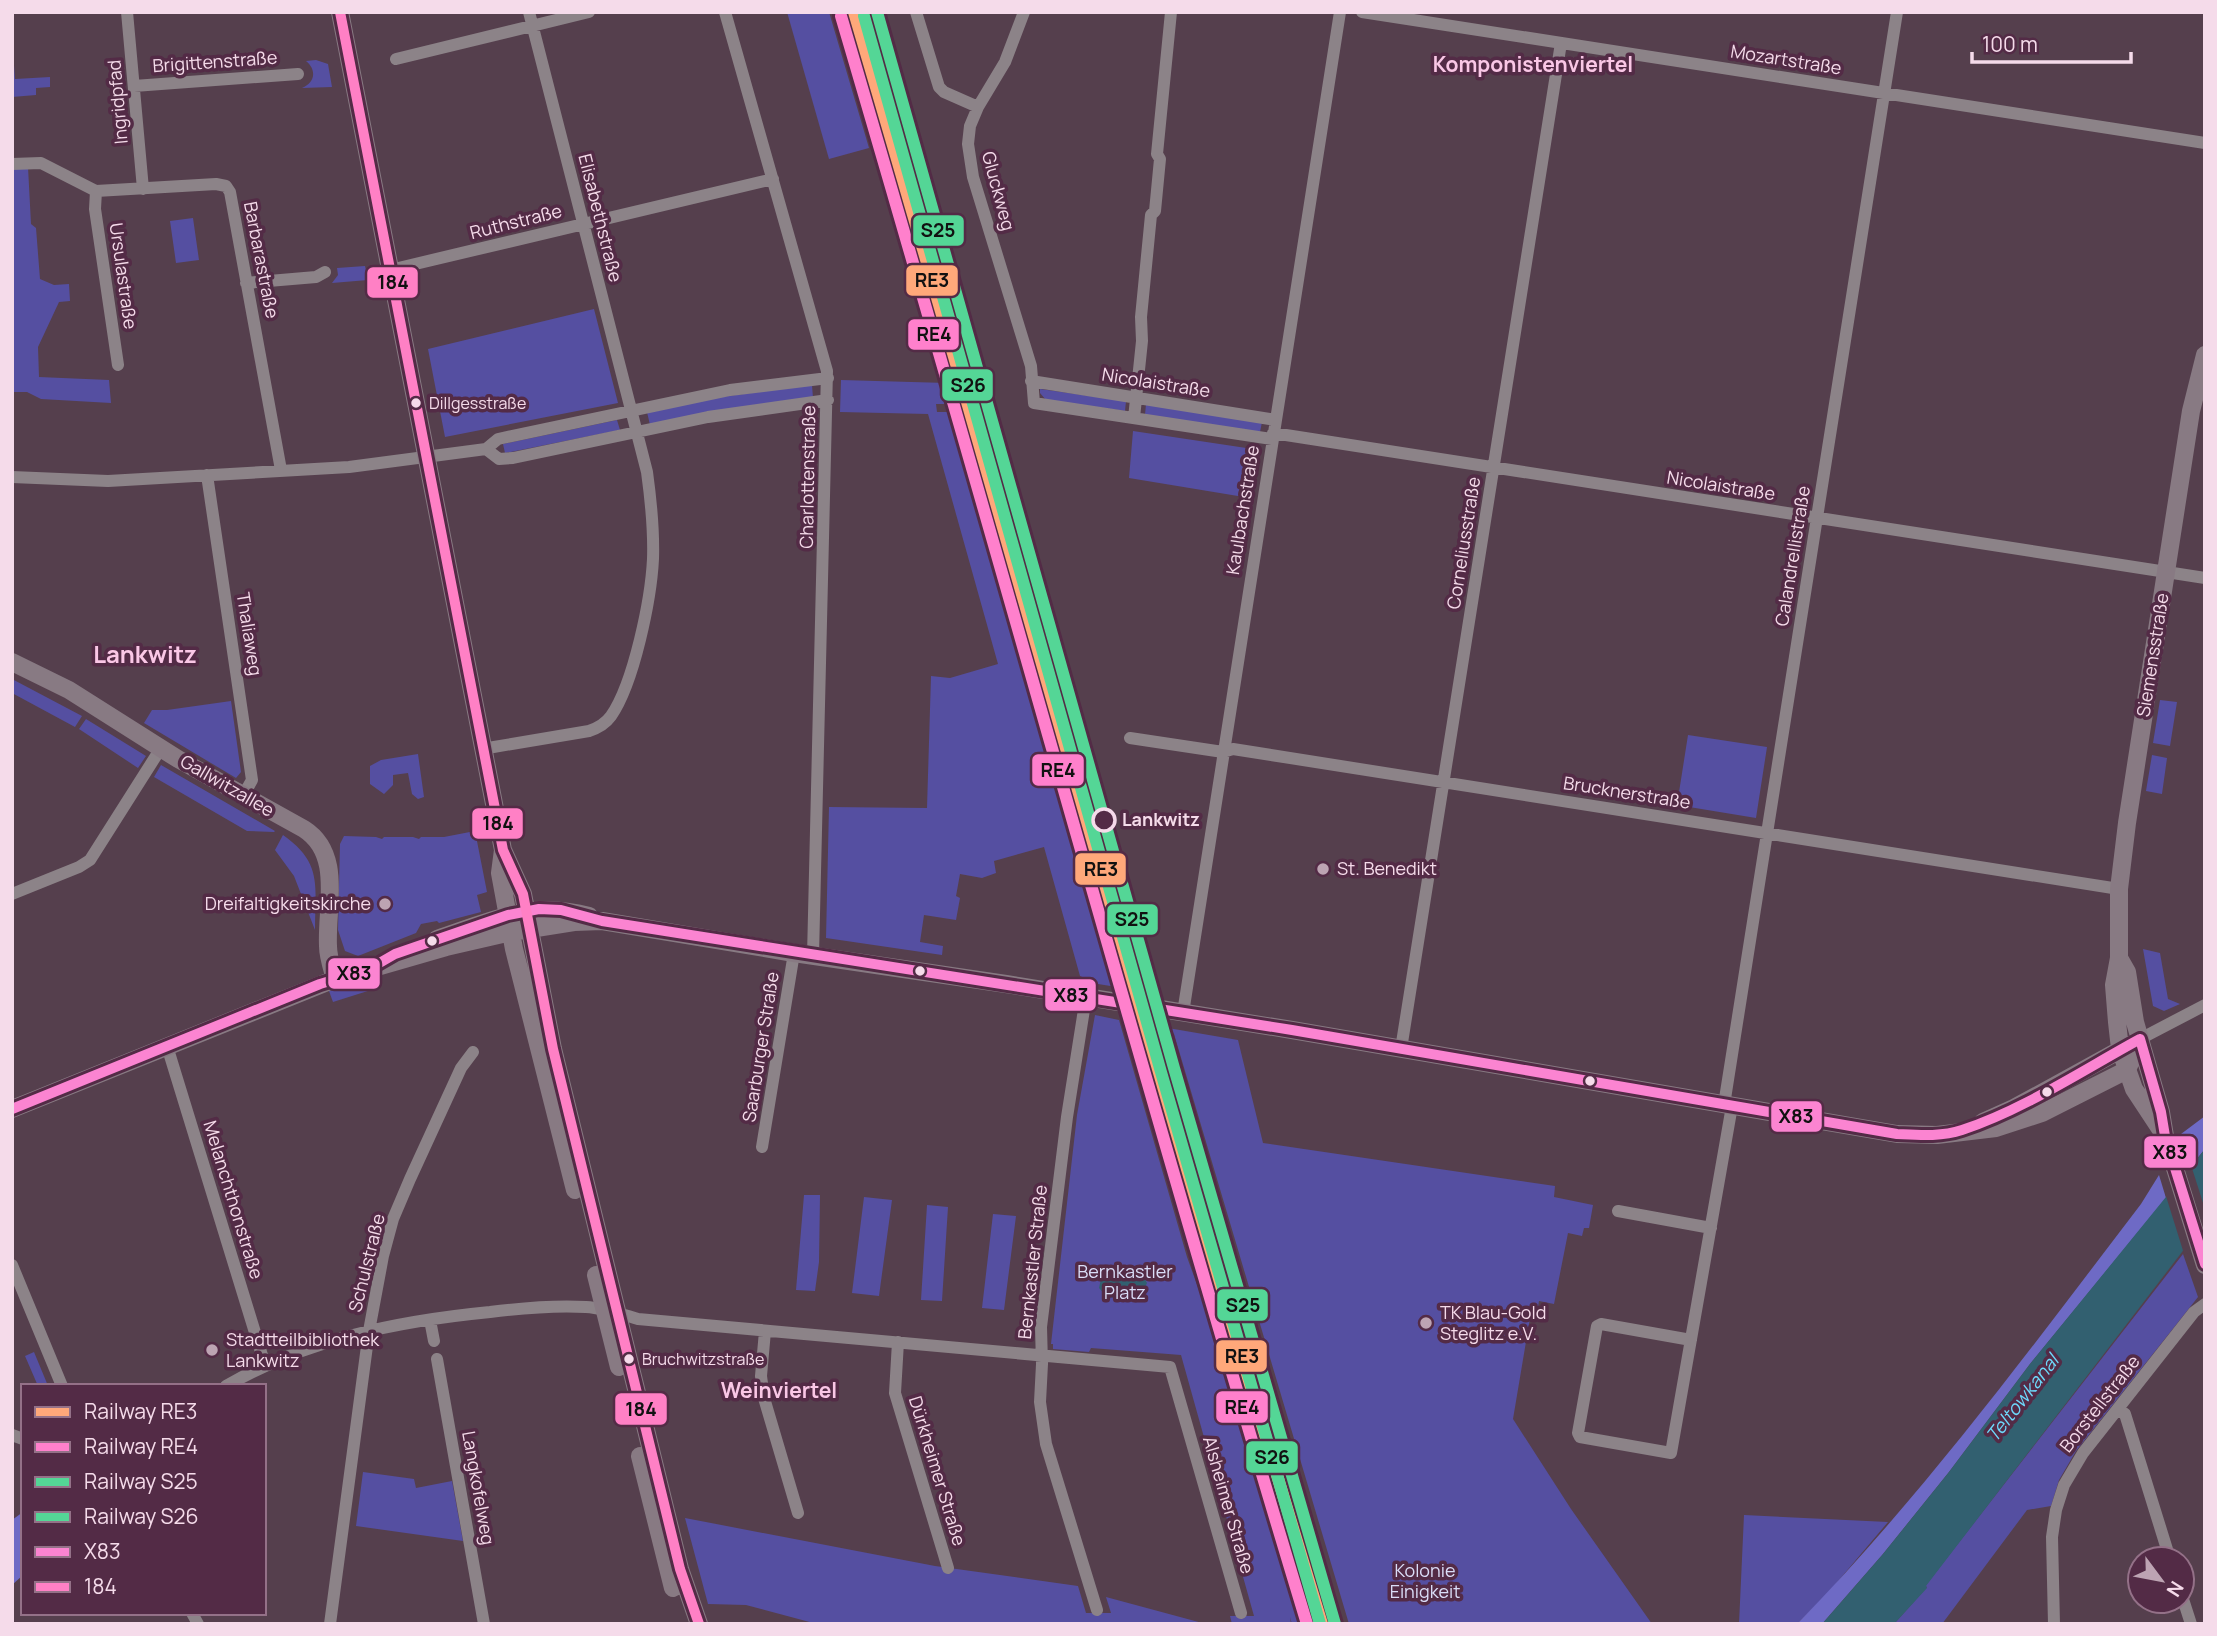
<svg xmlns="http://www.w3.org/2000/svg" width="2217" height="1636" viewBox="0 0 2217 1636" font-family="Manrope,sans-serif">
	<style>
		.green { fill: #554fa1 }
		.forest { fill: #6e6ac5 }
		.water { fill: #326070 }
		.pier { fill: #553f4d }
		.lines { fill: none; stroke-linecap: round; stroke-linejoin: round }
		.street { stroke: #8c8388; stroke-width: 12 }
		.secondary { stroke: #887a83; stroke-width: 18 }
		.bus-1-casing { stroke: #532b46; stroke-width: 16 }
		.bus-2-casing { stroke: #532b46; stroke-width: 16 }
		.bus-1 { stroke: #fb84d1; stroke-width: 10 }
		.bus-2 { stroke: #ff80c5; stroke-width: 10 }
		.rail-1-casing { stroke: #532b46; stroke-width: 18 }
		.rail-2-casing { stroke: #532b46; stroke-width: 18 }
		.rail-3-casing { stroke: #532b46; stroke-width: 18 }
		.rail-4-casing { stroke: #532b46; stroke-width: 18 }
		.rail-1 { stroke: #ffa87a; stroke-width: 12 }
		.rail-2 { stroke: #ff80cc; stroke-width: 12 }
		.rail-3 { stroke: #54d696; stroke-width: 12 }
		.rail-4 { stroke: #54d696; stroke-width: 12 }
		.bus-dot { fill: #f5dbea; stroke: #532b46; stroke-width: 2.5 }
		.stop-dot { fill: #532b46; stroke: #f5dbea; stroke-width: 3.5 }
		.poi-dot { fill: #bda4b3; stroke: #532b46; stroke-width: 2.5 }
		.labels { text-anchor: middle; stroke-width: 7; stroke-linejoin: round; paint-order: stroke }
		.bus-label { font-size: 16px; fill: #f5dbea; stroke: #532b46; text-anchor: start }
		.street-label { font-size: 18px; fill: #f5dbea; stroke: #532b46 }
		.stop-label { font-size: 18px; font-weight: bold; fill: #f5dbea; stroke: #532b46; text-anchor: start }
		.poi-label { font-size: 18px; fill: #f5dbea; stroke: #532b46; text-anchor: start }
		.park-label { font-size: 18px; fill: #daddf8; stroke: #532b46 }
		.water-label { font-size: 19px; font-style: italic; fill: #6dd9fb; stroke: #532b46 }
		.quarter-label { font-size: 21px; font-weight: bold; fill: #fac7e6; stroke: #532b46 }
		.district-label { font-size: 24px; font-weight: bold; fill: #fac7e6; stroke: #532b46 }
		.line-badge { stroke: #532b46; stroke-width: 2.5 }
		.pale-badge-label { font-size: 19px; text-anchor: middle; font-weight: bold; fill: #111 }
	</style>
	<rect width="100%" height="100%" fill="#553f4d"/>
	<path class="green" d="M787 12H829L869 148 829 159Z
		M12 38 15 79 50 77V87L36 88V95L12 97Z
		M316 60 328 64 332 87 302 88C315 83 317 70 306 61Z
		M28 167 31 224 36 228 40 279 54 285 69 284 70 301 59 302 38 347 39 377 109 380 111 403 41 399 27 392H12V169Z
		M193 218 199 260 176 263 170 221Z
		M365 266 368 280 332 283 338 275 337 268Z
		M594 309 618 403 445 437 428 349Z
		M841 380 947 383 950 391H953L956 404H936L937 412H958L974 465 971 466 973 473H976L1001 563 999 564 1001 571H1004L1019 633 1021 639H1023L1032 671 1030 672 1032 679H1035L1061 770 1058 771 1060 779 1063 778 1087 863 1085 864 1087 871H1089L1097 898 1094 904 1096 911 1102 913 1116 963 1114 964 1116 971H1118L1123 988 1098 984 1080 976 1044 847 994 861 996 873 982 878 960 874 956 896 960 898 956 920 924 915 920 942 943 946 942 955 826 938 829 807 927 808 931 676 950 678 998 664 928 414 840 412Z
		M812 385 813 398 650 425 647 412 706 399Z
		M1040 389 1126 401 1125 411 1046 400 1040 393Z
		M1146 404 1262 422 1260 432 1145 415Z
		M617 420 620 430 505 453 503 444Z
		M1133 431 1253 449 1257 455 1250 498 1129 478Z
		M12 679 82 716 75 727 12 693Z
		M2160 700 2177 702 2170 746 2153 743Z
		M231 701 241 772 236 778 144 723 152 710H167Z
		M86 719 146 756 138 768 79 729Z
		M1688 735 1767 747 1756 818 1677 805Z
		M418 754 424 797 418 799 412 794 408 773 393 775V785L384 794 370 784V766L381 760Z
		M2152 755 2167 758 2162 794 2146 791Z
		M161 765 275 831 274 832 247 831 154 777Z
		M475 831 487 892 477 895 481 912 439 923 437 921 421 924 416 933 358 956 345 951 338 930 340 844 344 836 376 837 382 839 384 837H413L419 839 421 837H444Z
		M283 835C323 863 315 886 315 930L294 876 275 850Z
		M2143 949 2160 953 2168 999 2180 1004 2164 1011 2153 1006Z
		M369 983 371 990 333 1002 329 991Z
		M1095 1015 1119 1020 1187 1257 1224 1359 1291 1572 1289 1573 1292 1582H1294L1307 1624H1292L1290 1617 1291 1624H1232L1230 1616H1254L1181 1355 1091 1348 1089 1352 1053 1349V1344H1051L1077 1115Z
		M1168 1028 1238 1040 1263 1143 1555 1186 1554 1197 1593 1205 1589 1228H1584L1582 1236 1568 1233 1554 1304 1539 1301 1537 1313 1531 1312 1513 1419 1571 1509 1652 1624H1349L1174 1034Z
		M804 1195H820L819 1262 815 1291 796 1290Z
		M864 1197 892 1200 879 1296 852 1293Z
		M927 1205 948 1207 942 1301 921 1300Z
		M993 1214 1016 1216 1004 1310 982 1308Z
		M2183 1254 2198 1297 2076 1451 2059 1480 2051 1506 2027 1510 1942 1624H1894L1927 1587 1925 1586Z
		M34 1352 46 1381 48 1386H38L25 1356Z
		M363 1472 414 1479 416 1488 452 1481 463 1541 356 1526Z
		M1744 1515 1888 1522 1828 1593 1797 1624H1739Z
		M685 1518 935 1566 1078 1586 1086 1613H1111L1106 1597 1206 1624H817L746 1605 708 1604Z"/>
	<path class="forest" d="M2205 1116V1149L2191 1166 2181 1134Z
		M2159 1175 2166 1198 2030 1364 1949 1472 1883 1554 1822 1624H1797C1924 1494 2031 1348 2141 1204Z
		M23 1512V1575L12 1585V1520Z"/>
	<path class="water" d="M2205 1149V1222L1926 1586 1927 1588 1894 1624H1822L1883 1554 1949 1472 2030 1364Z
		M1120 1268C1130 1268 1143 1273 1147 1283 1139 1304 1112 1304 1099 1288L1101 1279Z"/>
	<path class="pier" d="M2190 1162 2205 1209V1229L2185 1257 2165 1193Z"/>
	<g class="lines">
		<path class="street" d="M127 12 143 189
			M725 12 827 371 813 956
			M916 12 939 87 944 92 978 107
			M1024 12 1005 62 978 107 970 126 968 144 973 177 1031 366 1034 403 1272 439
			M1362 12 2205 143
			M396 59 589 12
			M134 86 298 74
			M12 164 41 163 96 191 216 184 226 186 230 192 281 470
			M96 191 95 209 118 365
			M390 270 773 179
			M246 283 316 277 325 272
			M1031 381 1276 420
			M1134 418 1142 341 1141 317 1151 215 1155 211 1160 159 1157 154 1171 12
			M1273 433 2205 578
			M486 449 499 459 513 458 708 417 828 400
			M207 475 252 780 243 796
			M12 477 108 481 349 467 486 449 498 439 730 390 828 378
			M1130 738 1223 752 1233 749 2119 889
			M482 749 589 731C598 728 606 723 611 716 634 683 651 599 653 559 654 529 651 501 647 472L529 12
			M12 894 79 867 90 860 161 748
			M1086 997 1067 1117 1041 1327 1042 1364 1040 1402 1046 1444 1097 1610
			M1183 1013 1340 12
			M2140 1039 2205 1005
			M167 1046 265 1365
			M1401 1049 1561 43
			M1724 1105 1897 12
			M762 1147 794 953
			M1618 1211 1711 1228
			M12 1265 62 1386
			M430 1320 434 1341
			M765 1331 761 1376 764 1398 798 1513
			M1691 1340 1601 1324 1597 1326 1578 1433 1580 1437 1671 1453 1732 1106
			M898 1342 895 1393 948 1568
			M437 1359 484 1624
			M226 1386C308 1339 398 1321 490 1312 522 1308 554 1305 586 1307 604 1308 621 1314 638 1319L1170 1367 1241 1613
			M2118 1409 2125 1414 2170 1559
			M12 1435 23 1439
			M2182 1596 2191 1624
			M192 1613 198 1624
			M330 1624 369 1331 383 1256 393 1219 410 1179 461 1068 473 1052
			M2054 1624 2052 1537 2056 1510 2064 1485 2083 1453 2194 1312 2205 1304"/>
		<path class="secondary" d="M340 12 503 850 523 894 553 1049 680 1569 699 1624
			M12 662 69 690 178 759 304 829C343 854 326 907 328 946 328 957 332 968 335 979
			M503 850 500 873 514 949 575 1190
			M437 939C491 921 531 900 589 916
			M2119 958 2127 972 2135 1022 2161 1112 2165 1136 2205 1265
			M12 1109 335 979 446 947 511 932 574 922 602 921 794 953 1006 984 1292 1030 1897 1134 1937 1135 1996 1128 2042 1113 2127 1070 2140 1039
			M1983 1122 2014 1108 2129 1045
			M2165 1136 2134 1089 2120 1049 2117 1022 2114 985 2119 958V889L2127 823 2191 411 2205 355
			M596 1275 619 1367
			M640 1456 673 1588"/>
		<defs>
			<path id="bus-1" d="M2140 1039 2161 1112 2165 1136 2205 1264
				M12 1109 320 984 369 969 395 954 508 915 539 909 561 910 602 921 1292 1030 1897 1134C1918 1135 1941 1137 1962 1130 2023 1110 2083 1070 2140 1039"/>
			<path id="bus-2" d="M340 12 503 850 523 894 553 1049 680 1569 699 1624"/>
		</defs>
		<use href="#bus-1" class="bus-1-casing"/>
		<use href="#bus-2" class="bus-2-casing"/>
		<use href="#bus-1" class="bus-1"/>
		<use href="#bus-2" class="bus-2"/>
		<defs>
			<path id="rail-1" d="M854 12C1012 549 1159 1089 1322 1624"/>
			<path id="rail-2" d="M841 16C999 551 1145 1090 1307 1624"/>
			<path id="rail-3" d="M877 12 1174 1068 1335 1624"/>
			<path id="rail-4" d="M864 16 1161 1072 1320 1624"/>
		</defs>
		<use href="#rail-1" class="rail-1-casing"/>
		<use href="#rail-2" class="rail-2-casing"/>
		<use href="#rail-3" class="rail-3-casing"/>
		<use href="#rail-4" class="rail-4-casing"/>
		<use href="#rail-1" class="rail-1"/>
		<use href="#rail-2" class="rail-2"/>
		<use href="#rail-3" class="rail-3"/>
		<use href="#rail-4" class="rail-4"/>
	</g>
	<g class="bus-dot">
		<circle cx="416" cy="403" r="6"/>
		<circle cx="432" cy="941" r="6"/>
		<circle cx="920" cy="971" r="6"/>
		<circle cx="1590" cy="1081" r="6"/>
		<circle cx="2047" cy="1092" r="6"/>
		<circle cx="629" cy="1359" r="6"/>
	</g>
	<circle class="stop-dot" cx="1104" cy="820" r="11"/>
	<g class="poi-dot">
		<circle cx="1323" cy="869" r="7"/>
		<circle cx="385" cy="904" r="7"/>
		<circle cx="1426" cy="1323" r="7"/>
		<circle cx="212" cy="1350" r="7"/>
	</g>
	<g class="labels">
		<g class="bus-label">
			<text x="429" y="409">Dillgesstraße</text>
			<text x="642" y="1365">Bruchwitzstraße</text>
		</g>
		<g class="street-label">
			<text transform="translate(1786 60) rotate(9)" y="6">Mozartstraße</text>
			<text transform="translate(215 62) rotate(-4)" y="6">Brigittenstraße</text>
			<text transform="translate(118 102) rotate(-95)" y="6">Ingridpfad</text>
			<text transform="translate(998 191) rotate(75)" y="6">Gluckweg</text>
			<text transform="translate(600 218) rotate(76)" y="6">Elisabethstraße</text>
			<text transform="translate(516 222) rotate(-14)" y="6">Ruthstraße</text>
			<text transform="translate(261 260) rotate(79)" y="6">Barbarastraße</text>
			<text transform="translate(123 276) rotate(82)" y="6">Ursulastraße</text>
			<text transform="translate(1156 383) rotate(9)" y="6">Nicolaistraße</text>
			<text transform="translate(808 477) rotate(-89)" y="6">Charlottenstraße</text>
			<text transform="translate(1721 486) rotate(9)" y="6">Nicolaistraße</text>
			<text transform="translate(1243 510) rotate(-81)" y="6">Kaulbachstraße</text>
			<text transform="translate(1464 543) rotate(-81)" y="6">Corneliusstraße</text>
			<text transform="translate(1793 556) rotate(-81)" y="6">Calandrellistraße</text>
			<text transform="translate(249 634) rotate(81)" y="6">Thaliaweg</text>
			<text transform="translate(2153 655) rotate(-81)" y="6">Siemensstraße</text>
			<text transform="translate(227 786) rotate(30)" y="6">Gallwitzallee</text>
			<text transform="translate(1627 793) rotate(9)" y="6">Brucknerstraße</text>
			<text transform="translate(761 1047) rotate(-81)" y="6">Saarburger Straße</text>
			<text transform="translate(233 1200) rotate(73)" y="6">Melanchthonstraße</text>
			<text transform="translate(1033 1262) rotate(-84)" y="6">Bernkastler Straße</text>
			<text transform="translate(367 1263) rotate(-76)" y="6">Schulstraße</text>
			<text transform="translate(2100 1404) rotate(-52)" y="6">Borstellstraße</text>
			<text transform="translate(937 1471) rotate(73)" y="6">Dürkheimer Straße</text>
			<text transform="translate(478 1488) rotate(80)" y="6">Langkofelweg</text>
			<text transform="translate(1228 1505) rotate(74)" y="6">Alsheimer Straße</text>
		</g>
		<g class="stop-label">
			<text x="1122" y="826">Lankwitz</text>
		</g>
		<g class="poi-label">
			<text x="1337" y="875">St. Benedikt</text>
			<text x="371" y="910" text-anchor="end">Dreifaltigkeitskirche</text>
			<text x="1440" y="1319">TK Blau-Gold<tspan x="1440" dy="21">Steglitz e.V.</tspan></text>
			<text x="226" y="1346">Stadtteilbibliothek<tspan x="226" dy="21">Lankwitz</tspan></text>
		</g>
		<g class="park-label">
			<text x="1125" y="1278">Bernkastler<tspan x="1125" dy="21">Platz</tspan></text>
			<text x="1425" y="1577">Kolonie<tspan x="1425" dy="21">Einigkeit</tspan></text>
		</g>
		<g class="water-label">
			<text transform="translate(2022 1398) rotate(-52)" y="7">Teltowkanal</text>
		</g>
		<g class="quarter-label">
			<text x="1533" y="72">Komponistenviertel</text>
			<text x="779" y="1398">Weinviertel</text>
		</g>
		<g class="district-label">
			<text x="145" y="663">Lankwitz</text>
		</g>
	</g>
	<g class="line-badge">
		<rect x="912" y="214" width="53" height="33" rx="7" fill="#54d696"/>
		<rect x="905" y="264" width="54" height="33" rx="7" fill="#ffa87a"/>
		<rect x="366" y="266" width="53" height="33" rx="7" fill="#ff80c5"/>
		<rect x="907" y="318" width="53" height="33" rx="7" fill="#ff80cc"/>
		<rect x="941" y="368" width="53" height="34" rx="7" fill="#54d696"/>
		<rect x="1031" y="753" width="54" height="34" rx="7" fill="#ff80cc"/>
		<rect x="471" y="807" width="53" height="33" rx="7" fill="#ff80c5"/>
		<rect x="1074" y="852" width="53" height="34" rx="7" fill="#ffa87a"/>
		<rect x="1106" y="903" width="53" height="33" rx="7" fill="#54d696"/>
		<rect x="327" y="957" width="54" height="33" rx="7" fill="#fb84d1"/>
		<rect x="1044" y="978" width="53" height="34" rx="7" fill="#fb84d1"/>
		<rect x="1770" y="1100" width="53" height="33" rx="7" fill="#fb84d1"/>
		<rect x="2143" y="1135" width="54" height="34" rx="7" fill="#fb84d1"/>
		<rect x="1216" y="1288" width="53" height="34" rx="7" fill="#54d696"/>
		<rect x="1215" y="1339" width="53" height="34" rx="7" fill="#ffa87a"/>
		<rect x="1215" y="1390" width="54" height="34" rx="7" fill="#ff80cc"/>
		<rect x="614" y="1392" width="54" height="34" rx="7" fill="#ff80c5"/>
		<rect x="1245" y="1440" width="54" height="34" rx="7" fill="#54d696"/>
	</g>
	<g class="pale-badge-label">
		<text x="938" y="237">S25</text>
		<text x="932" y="287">RE3</text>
		<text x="393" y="289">184</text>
		<text x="934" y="341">RE4</text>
		<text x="968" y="392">S26</text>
		<text x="1058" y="777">RE4</text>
		<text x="498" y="830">184</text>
		<text x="1101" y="876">RE3</text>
		<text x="1132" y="926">S25</text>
		<text x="354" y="980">X83</text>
		<text x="1071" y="1002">X83</text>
		<text x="1796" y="1123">X83</text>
		<text x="2170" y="1159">X83</text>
		<text x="1243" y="1312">S25</text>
		<text x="1242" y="1363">RE3</text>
		<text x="1242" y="1414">RE4</text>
		<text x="641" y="1416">184</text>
		<text x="1272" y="1464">S26</text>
	</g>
	<rect width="2217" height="1636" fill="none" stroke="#f5dbea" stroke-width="28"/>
	<rect x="21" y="1384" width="245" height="231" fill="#532b46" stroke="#947188" stroke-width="2"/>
	<rect x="35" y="1407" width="35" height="10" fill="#ffa87a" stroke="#947188" stroke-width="2"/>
	<text x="84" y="1419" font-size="21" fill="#f5dbea">Railway RE3</text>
	<rect x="35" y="1442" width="35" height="10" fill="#ff80cc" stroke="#947188" stroke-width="2"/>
	<text x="84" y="1454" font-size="21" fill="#f5dbea">Railway RE4</text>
	<rect x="35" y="1477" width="35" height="10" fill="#54d696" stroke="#947188" stroke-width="2"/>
	<text x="84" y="1489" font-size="21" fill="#f5dbea">Railway S25</text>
	<rect x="35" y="1512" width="35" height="10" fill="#54d696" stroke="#947188" stroke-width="2"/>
	<text x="84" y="1524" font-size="21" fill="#f5dbea">Railway S26</text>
	<rect x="35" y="1547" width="35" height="10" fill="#fb84d1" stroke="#947188" stroke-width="2"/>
	<text x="84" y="1559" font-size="21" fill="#f5dbea">X83</text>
	<rect x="35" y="1582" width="35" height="10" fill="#ff80c5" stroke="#947188" stroke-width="2"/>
	<text x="84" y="1594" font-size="21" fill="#f5dbea">184</text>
	<g transform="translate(2161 1580) rotate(122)"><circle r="33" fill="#532b46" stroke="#947188" stroke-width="2"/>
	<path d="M0-5L12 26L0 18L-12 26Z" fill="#bda4b3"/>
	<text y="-10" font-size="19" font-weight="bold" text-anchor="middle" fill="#f5dbea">N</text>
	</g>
	<path d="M1972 52v10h159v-10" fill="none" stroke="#f5dbea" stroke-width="3.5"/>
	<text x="1982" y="52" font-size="21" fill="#f5dbea" stroke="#532b46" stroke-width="5" paint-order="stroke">100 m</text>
</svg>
